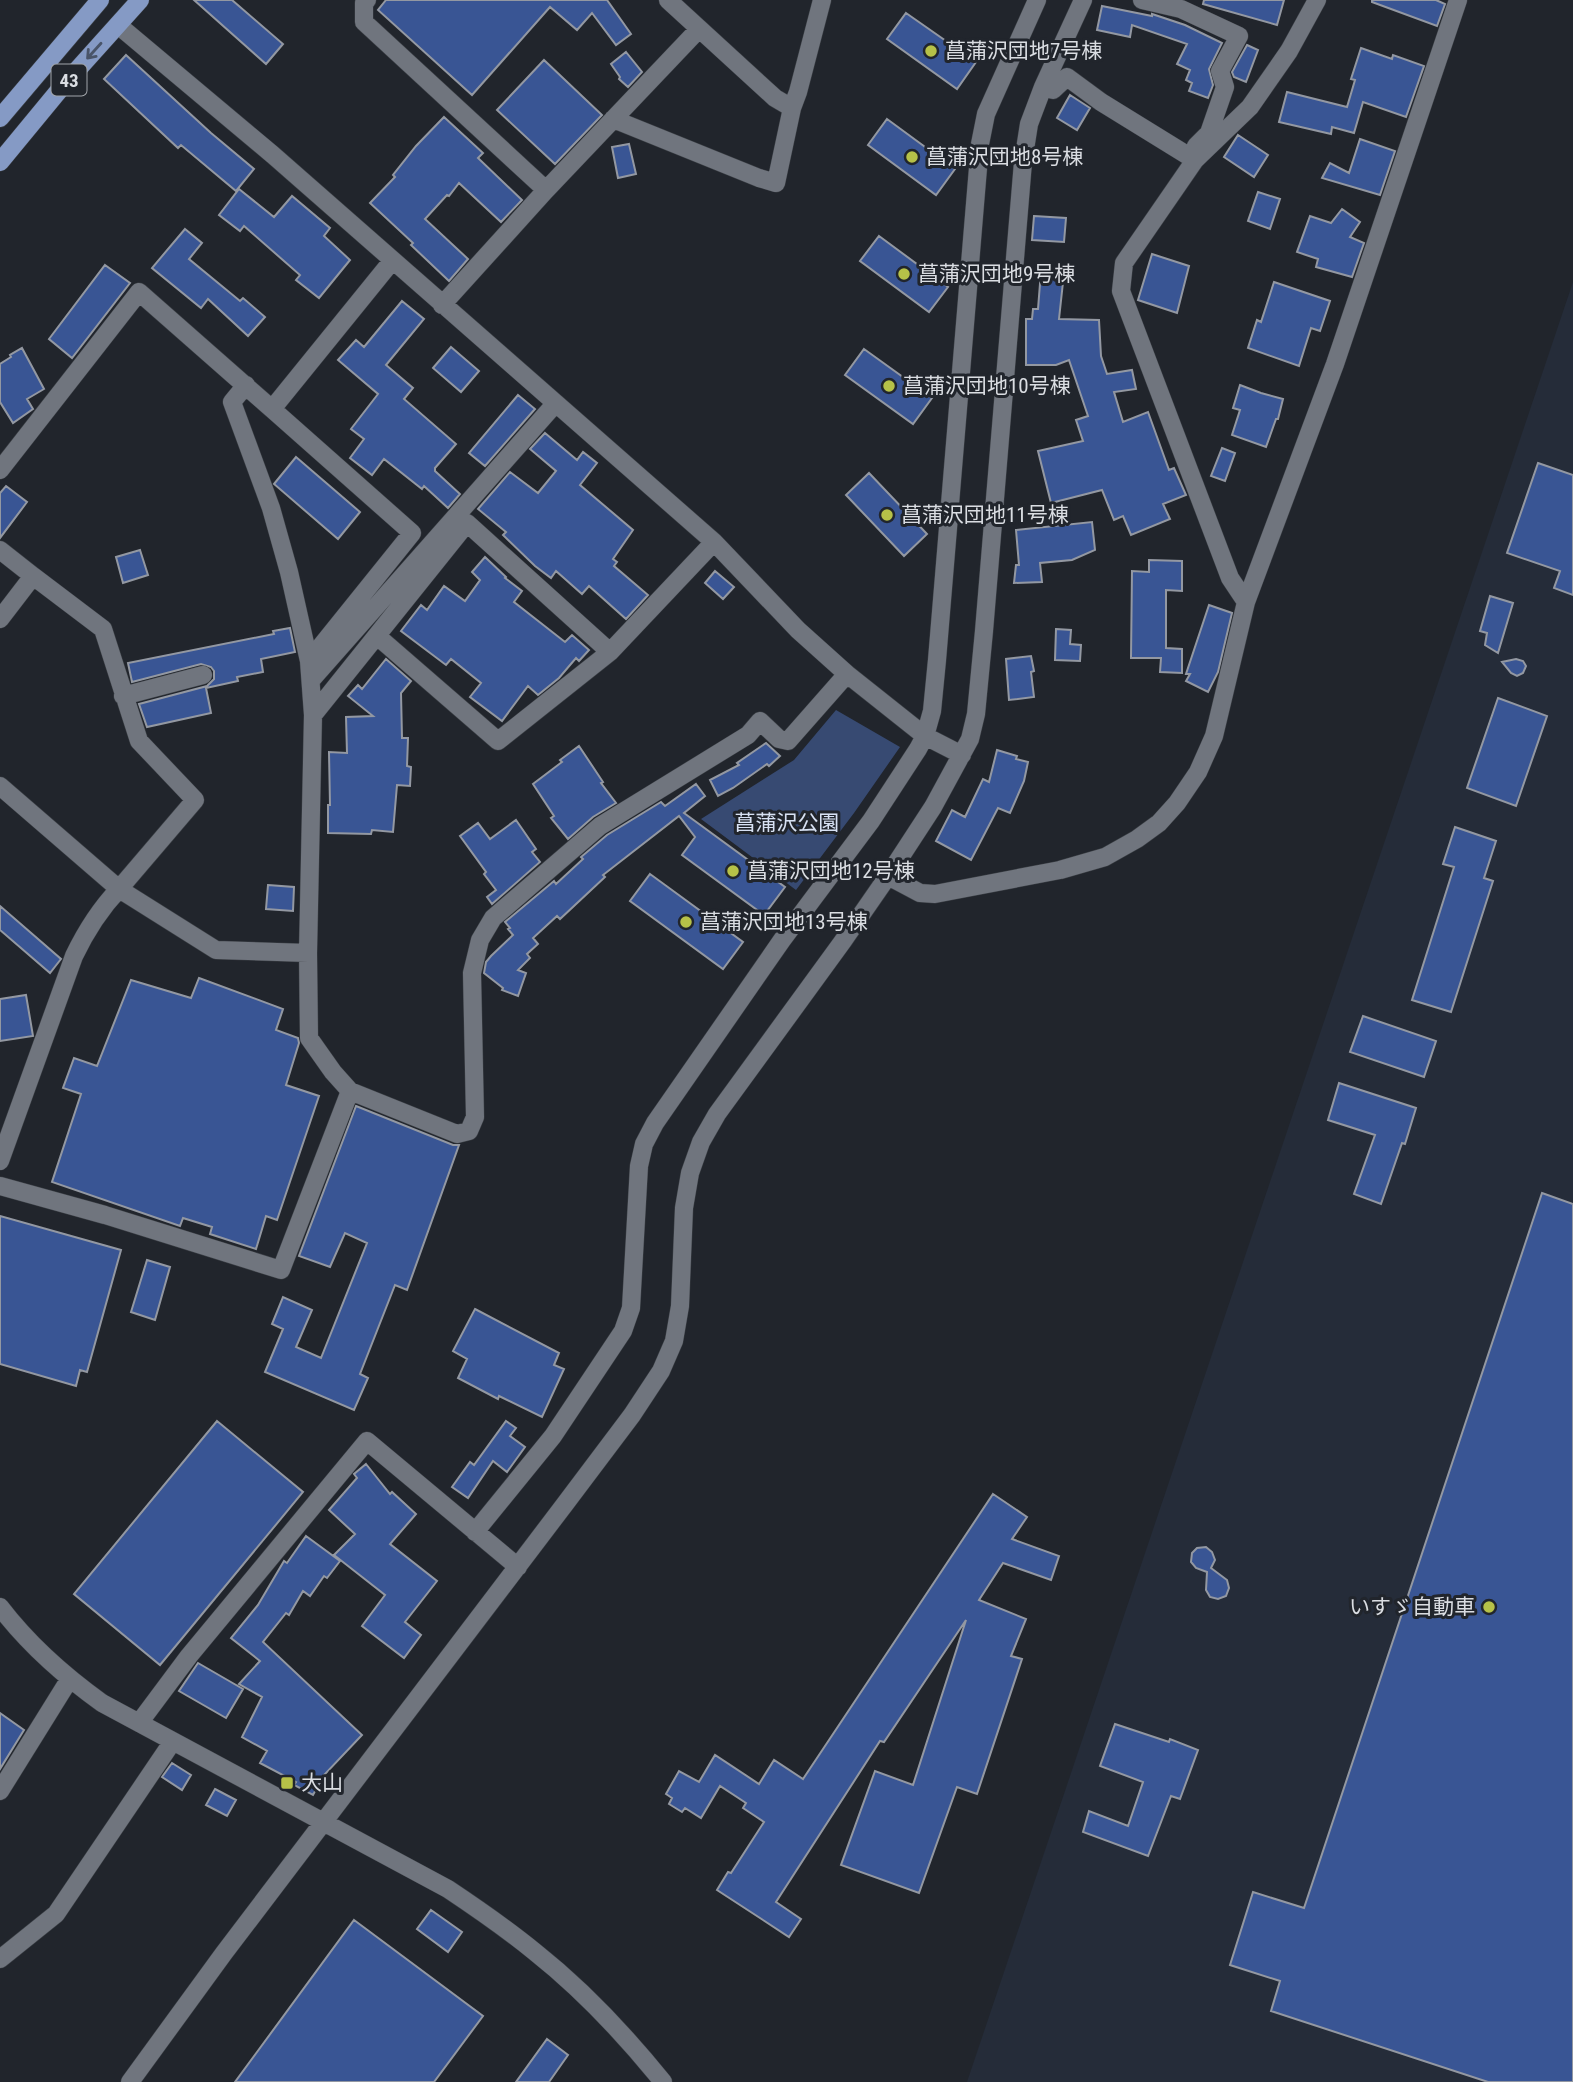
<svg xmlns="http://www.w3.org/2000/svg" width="1573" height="2082" viewBox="0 0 1573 2082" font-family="'Roboto Condensed','Noto Sans JP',sans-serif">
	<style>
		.built { fill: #252c39 }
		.green { fill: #374a72 }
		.building { fill: #395594; stroke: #9398a2; stroke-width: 2 }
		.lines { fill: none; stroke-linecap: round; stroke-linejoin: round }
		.minor-casing { stroke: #3c4046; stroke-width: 19 }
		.major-casing { stroke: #3c4046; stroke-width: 19 }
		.minor { stroke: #70757e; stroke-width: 18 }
		.major { stroke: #859ac5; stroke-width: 18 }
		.oneway { stroke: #495469 }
		.poi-dot { fill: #b6c148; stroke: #21252c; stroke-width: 2.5 }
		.labels { text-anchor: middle; stroke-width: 6; stroke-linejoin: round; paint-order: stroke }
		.shield { fill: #21252c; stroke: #a2a6ab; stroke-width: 2 }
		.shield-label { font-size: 19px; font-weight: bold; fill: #dadde2 }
		.poi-label { font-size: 21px; fill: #dadde2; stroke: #21252c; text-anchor: start }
		.park-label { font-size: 21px; fill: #d7e1f3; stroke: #21252c }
	</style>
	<rect width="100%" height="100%" fill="#21252c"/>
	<path class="built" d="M1573 282V2082H967Z"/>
	<path class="green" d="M836 710 900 747 854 813 796 890 701 819 794 760Z"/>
	<path class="building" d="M194 0H232L283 44 266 64Z
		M386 0H607L631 34 616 45 592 13 577 30 550 7 472 95 378 10Z
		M1204 0H1284L1277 25 1203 4Z
		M1372 0H1436L1445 4 1437 26 1372 2Z
		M1102 6 1152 16V14L1185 25 1222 43 1209 69 1213 85 1208 98 1189 91 1192 83 1186 80 1190 70 1177 64 1187 44 1132 25 1130 37 1097 30Z
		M906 13 976 62 957 89 887 39Z
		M1247 45 1258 50 1246 82 1234 77 1232 72Z
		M1361 48 1392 59 1393 55 1424 66 1406 117 1363 102 1354 133 1332 127 1331 134 1279 122 1287 92 1347 107 1355 80 1351 79Z
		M626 52 642 72 628 87 619 79 620 77 611 64Z
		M126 55 211 133 254 169 236 191 181 145 178 148 104 79Z
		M544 60 602 115 555 164 497 110Z
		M1070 95 1090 108 1077 130 1057 118Z
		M444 117 483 153 478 158 522 200 501 222 459 183 449 196 447 195 425 219 468 259 449 281 411 245 413 243 370 203 395 177 393 175 416 146Z
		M887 119 955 169 936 195 868 145Z
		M1238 135 1268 155 1254 177 1224 157Z
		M1360 139 1395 151 1380 195 1322 178 1330 163 1349 173Z
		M629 144 636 174 618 178 612 147Z
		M239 189 274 217 292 196 330 228 324 236 350 260 319 298 296 280 300 275 244 226 240 231 219 215Z
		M1258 192 1280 199 1270 229 1248 221Z
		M1342 209 1360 222 1350 237 1364 243 1352 277 1316 267 1318 259 1297 252 1310 216 1331 223Z
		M1034 216 1066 218 1064 242 1032 240Z
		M185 229 202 243 189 259 240 301 243 298 265 317 248 336 208 299 201 308 152 268Z
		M879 236 948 287 929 312 860 261Z
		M1152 254 1189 266 1177 313 1138 300Z
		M105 265 130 283 72 358 49 339Z
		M1041 271 1064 273 1059 319 1099 320 1101 356 1107 374 1132 370 1136 389 1114 392 1123 422 1148 412 1169 470 1174 468 1186 495 1163 504 1170 519 1131 535 1123 516 1114 520 1102 490 1051 503 1038 451 1083 441 1076 420 1088 416 1069 360 1056 365H1026V319H1032L1033 309H1038Z
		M1274 282 1330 301 1320 331 1311 328 1299 366 1248 348 1257 320 1261 322Z
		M402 301 424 319 386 365 413 388 404 399 456 444 435 468V471L460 494 448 508 424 486 422 489 384 459 372 475 350 458 364 439 351 429 378 394 338 360 356 340 364 347Z
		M451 347 479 371 461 392 433 368Z
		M22 348 44 389 27 399 33 409 13 423 0 402V364L11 357 10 355Z
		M864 349 932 398 913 424 845 375Z
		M1240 385 1261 393 1283 399 1278 419H1276L1266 447 1232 435 1240 410 1233 408Z
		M518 395 535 409 485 466 469 453Z
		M545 433 577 460 583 452 597 463 580 485 633 530 613 559 617 562 614 566 648 595 626 619 589 586 582 594 556 571 551 578 535 566 503 535 506 532 478 509 510 472 538 493 556 471 530 449Z
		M1222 448 1235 453 1225 481 1211 476Z
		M296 457 360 512 338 539 274 484Z
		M1538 463 1573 475V595L1554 588 1560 571 1507 553Z
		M869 473 927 534 904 556 846 495Z
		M6 486 27 502 0 538V493Z
		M1092 522 1095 550 1072 560 1040 563 1042 582 1014 583 1016 565H1019L1016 530Z
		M140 550 148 575 123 583 116 557Z
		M485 557 506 577 505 578 522 591 514 602 565 642 572 635 589 650 579 661 576 658 559 678 538 695 528 686 502 721 470 697 481 683 451 659 446 665 401 631 421 605 427 610 444 586 465 601 480 580 472 572Z
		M1149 560 1182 561V591L1166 590V648L1182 649V673L1160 672 1161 658H1131L1132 571 1149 572Z
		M715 571 734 587 723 599 705 583Z
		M1490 596 1513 603 1498 653 1485 645 1487 633 1480 631Z
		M1209 605 1232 613 1218 672 1208 692 1186 681 1190 674H1186Z
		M290 628 295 652 261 659 263 672 237 677 238 681 206 688 211 713 147 727 139 704 207 686 214 679V671L211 667 201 664 132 682 128 663 274 634 273 631Z
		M1056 629 1071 630 1070 644 1081 645 1080 661 1055 660Z
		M1031 656 1034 671 1031 672 1034 697 1009 700 1006 659Z
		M386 659 411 681 401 693 402 738H408L407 766 411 767 410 786 397 785 393 832 372 830 371 834 328 833V805H330L329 752 347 753 346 717 373 716 348 696 358 685 362 689Z
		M1516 659 1523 661 1526 666 1523 673 1517 676 1511 673 1502 662Z
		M1498 698 1547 716 1516 806 1467 788Z
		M766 743 780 756 769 766 767 764 733 788 718 796 710 780 739 765 737 763Z
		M579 746 603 782 601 783 616 803 593 817 568 839 551 818 554 816 533 784 562 762 560 760Z
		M997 750 1017 756 1016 759 1028 762 1024 781 1010 813 998 808 971 860 936 841 952 810 965 817 983 779 989 782Z
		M696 784 705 796 684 813 785 887 764 915 682 855 695 837 679 816 603 875 605 877 560 919 557 916 533 938 538 944 527 954 530 958 518 970 526 973 518 996 502 990 503 988 484 973 486 962 491 956 513 935 508 929 510 928 505 922 554 881 556 884 583 859 581 857 607 835 661 802 665 806Z
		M516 820 536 849 532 852 540 862 492 904 487 897 496 890 484 874 486 872 460 836 478 823 490 839Z
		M1455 827 1496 841 1484 878 1493 881 1451 1012 1412 1000 1454 867 1443 864Z
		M650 874 743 942 723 969 630 901Z
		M268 885 294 887 293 911 266 909Z
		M0 906 61 959 50 973 0 930Z
		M199 978 283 1009 276 1030 298 1038 299 1043 286 1085 319 1096 277 1220 266 1216 256 1249 210 1234 212 1227 183 1218 180 1226 52 1182 81 1094 63 1088 74 1058 97 1066 131 980 191 998Z
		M26 995 33 1036 0 1041V999Z
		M1363 1016 1436 1041 1424 1077 1350 1052Z
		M1339 1083 1416 1108 1405 1144 1402 1143 1381 1204 1354 1194 1375 1135 1328 1120Z
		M356 1106 453 1145H459L407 1290 395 1285 360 1374 368 1378 354 1410 265 1372 283 1329 272 1324 283 1297 312 1310 296 1347 321 1358 367 1243 345 1233 330 1267 299 1256Z
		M1542 1193 1573 1204V2082H1488L1271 2011 1280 1981 1230 1965 1253 1892 1304 1908Z
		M0 1216 121 1250 87 1372 80 1370 76 1386 0 1364Z
		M147 1260 170 1267 155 1320 131 1312Z
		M475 1309 559 1353 554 1365 564 1369 542 1417 499 1396 498 1399 458 1378 467 1359 453 1351Z
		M217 1421 303 1492 160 1665 74 1594Z
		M506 1421 516 1428 510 1436 525 1447 507 1472 493 1461 468 1498 452 1487 470 1462 474 1465Z
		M366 1464 390 1494 392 1492 416 1514 390 1544 437 1581 405 1622 421 1635 404 1658 362 1626 385 1595 334 1555 355 1534 329 1510 357 1478 354 1474Z
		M993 1494 1027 1517 1012 1539 1059 1556 1051 1580 1003 1563 979 1600 1026 1619 1011 1656 1022 1659 977 1794 957 1787 919 1893 841 1865 875 1771 913 1785 966 1620 884 1742 880 1741 776 1902 801 1919 789 1937 717 1890 728 1872 731 1873 764 1822 743 1808 746 1803 720 1786 701 1818 685 1808 682 1812 669 1804 672 1798 666 1794 679 1771 699 1782 715 1755 759 1784 774 1760 803 1779Z
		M306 1536 340 1561 327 1578 324 1576 310 1596 303 1591 289 1615 286 1613 263 1642 362 1735 324 1775 313 1795 294 1785 296 1782 260 1763 267 1751 242 1737 262 1697 239 1684 260 1661 231 1638 258 1605 284 1561 287 1563Z
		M1206 1547 1212 1552 1215 1560 1211 1568 1227 1580 1229 1588 1226 1596 1218 1599 1210 1597 1206 1590 1207 1572 1196 1568 1191 1562 1192 1553 1197 1548Z
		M198 1663 243 1689 226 1718 179 1691Z
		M0 1713 24 1730 0 1769Z
		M1115 1724 1169 1742 1170 1739 1198 1750 1180 1799 1171 1796 1148 1856 1083 1832 1089 1811 1128 1826 1143 1782 1100 1766Z
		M172 1763 191 1775 182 1790 162 1777Z
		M215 1789 236 1800 227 1816 206 1805Z
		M431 1910 462 1932 448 1952 417 1929Z
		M354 1920 483 2016 434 2082H235Z
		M547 2039 568 2055 549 2082H516Z"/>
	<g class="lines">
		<defs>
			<path id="minor" d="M367 0 364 3V22L546 190
				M668 0 775 98 792 108 798 92 822 0
				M1142 0 1181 9 1239 36 1220 71 1225 87 1209 133 1196 146
				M118 25 273 155 714 542 798 630 847 674 925 736 962 755
				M1043 87 1053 90 1067 77 1101 102 1195 160
				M613 119 759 178 776 183 792 108
				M442 305 546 190 699 29
				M246 385 232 402 271 508 289 572 309 661
				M0 470 139 292 272 409
				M0 550 33 576 0 619
				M1246 602 1230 578 1121 291 1124 263 1195 160 1250 107 1289 51 1317 0
				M377 636 498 741 610 652 714 542
				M312 679 555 404
				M123 696 203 675
				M313 715 467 523 610 652
				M0 786 119 889 195 800 139 741 103 629 33 576
				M888 876 920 893 935 894 1060 870 1105 857 1137 839 1159 823 1177 803 1198 772 1214 736 1246 602 1335 364 1458 0
				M308 953 309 1038 333 1072 350 1091
				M0 1161 74 956C86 931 100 909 119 889L216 950 308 953 313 715 309 661 412 533 272 409 392 261
				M0 1186 105 1215 281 1270 350 1091 457 1134 469 1131 475 1117 472 973 480 940 493 918 600 826 748 735 760 721 779 739 788 741 847 674
				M475 1532 553 1436 623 1331 631 1308 639 1166 644 1144 655 1123 782 940 871 821 918 749 925 736 932 711 937 660 980 144 986 114 1037 0
				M0 1607C29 1645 63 1675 102 1703L448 1889C478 1909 507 1929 535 1952 583 1990 625 2035 663 2082
				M139 1723 189 1656 367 1441 518 1567
				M0 1791 69 1680
				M0 1959 56 1914 173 1741
				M130 2082 224 1953 565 1504 632 1415 661 1371 674 1341 680 1306 684 1208 690 1173 701 1142 717 1114 843 941 888 876 933 807 970 739 976 714 984 631 1023 162 1029 124 1043 87 1083 0"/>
			<path id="major" d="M0 118 100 0
				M0 162 61 88 140 0"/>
		</defs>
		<use href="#minor" class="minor-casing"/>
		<use href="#major" class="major-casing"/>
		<use href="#minor" class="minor"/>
		<use href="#major" class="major"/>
	</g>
	<defs><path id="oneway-shaft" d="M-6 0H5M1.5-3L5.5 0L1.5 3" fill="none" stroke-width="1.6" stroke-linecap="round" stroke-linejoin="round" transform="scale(1.75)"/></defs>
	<use class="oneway" href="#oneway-shaft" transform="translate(94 51) rotate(132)"/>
	<g class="poi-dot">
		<circle cx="931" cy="51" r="7"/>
		<circle cx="912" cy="157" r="7"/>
		<circle cx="904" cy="274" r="7"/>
		<circle cx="889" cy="386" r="7"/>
		<circle cx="887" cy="515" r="7"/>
		<circle cx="733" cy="871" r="7"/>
		<circle cx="686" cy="922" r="7"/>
		<circle cx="1489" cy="1607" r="7"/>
		<rect x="280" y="1776" width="14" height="14" rx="3.5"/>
	</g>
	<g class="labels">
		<rect class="shield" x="51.5" y="64.5" width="35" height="31" rx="5"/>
		<g class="shield-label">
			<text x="69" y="87">43</text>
		</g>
		<g class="poi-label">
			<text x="945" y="58">菖蒲沢団地7号棟</text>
			<text x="926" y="164">菖蒲沢団地8号棟</text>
			<text x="918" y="281">菖蒲沢団地9号棟</text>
			<text x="903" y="393">菖蒲沢団地10号棟</text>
			<text x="901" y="522">菖蒲沢団地11号棟</text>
			<text x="747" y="878">菖蒲沢団地12号棟</text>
			<text x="700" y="929">菖蒲沢団地13号棟</text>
			<text x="1475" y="1614" text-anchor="end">いすゞ自動車</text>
			<text x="301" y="1790">大山</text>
		</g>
		<g class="park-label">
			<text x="787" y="830">菖蒲沢公園</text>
		</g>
	</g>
</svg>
